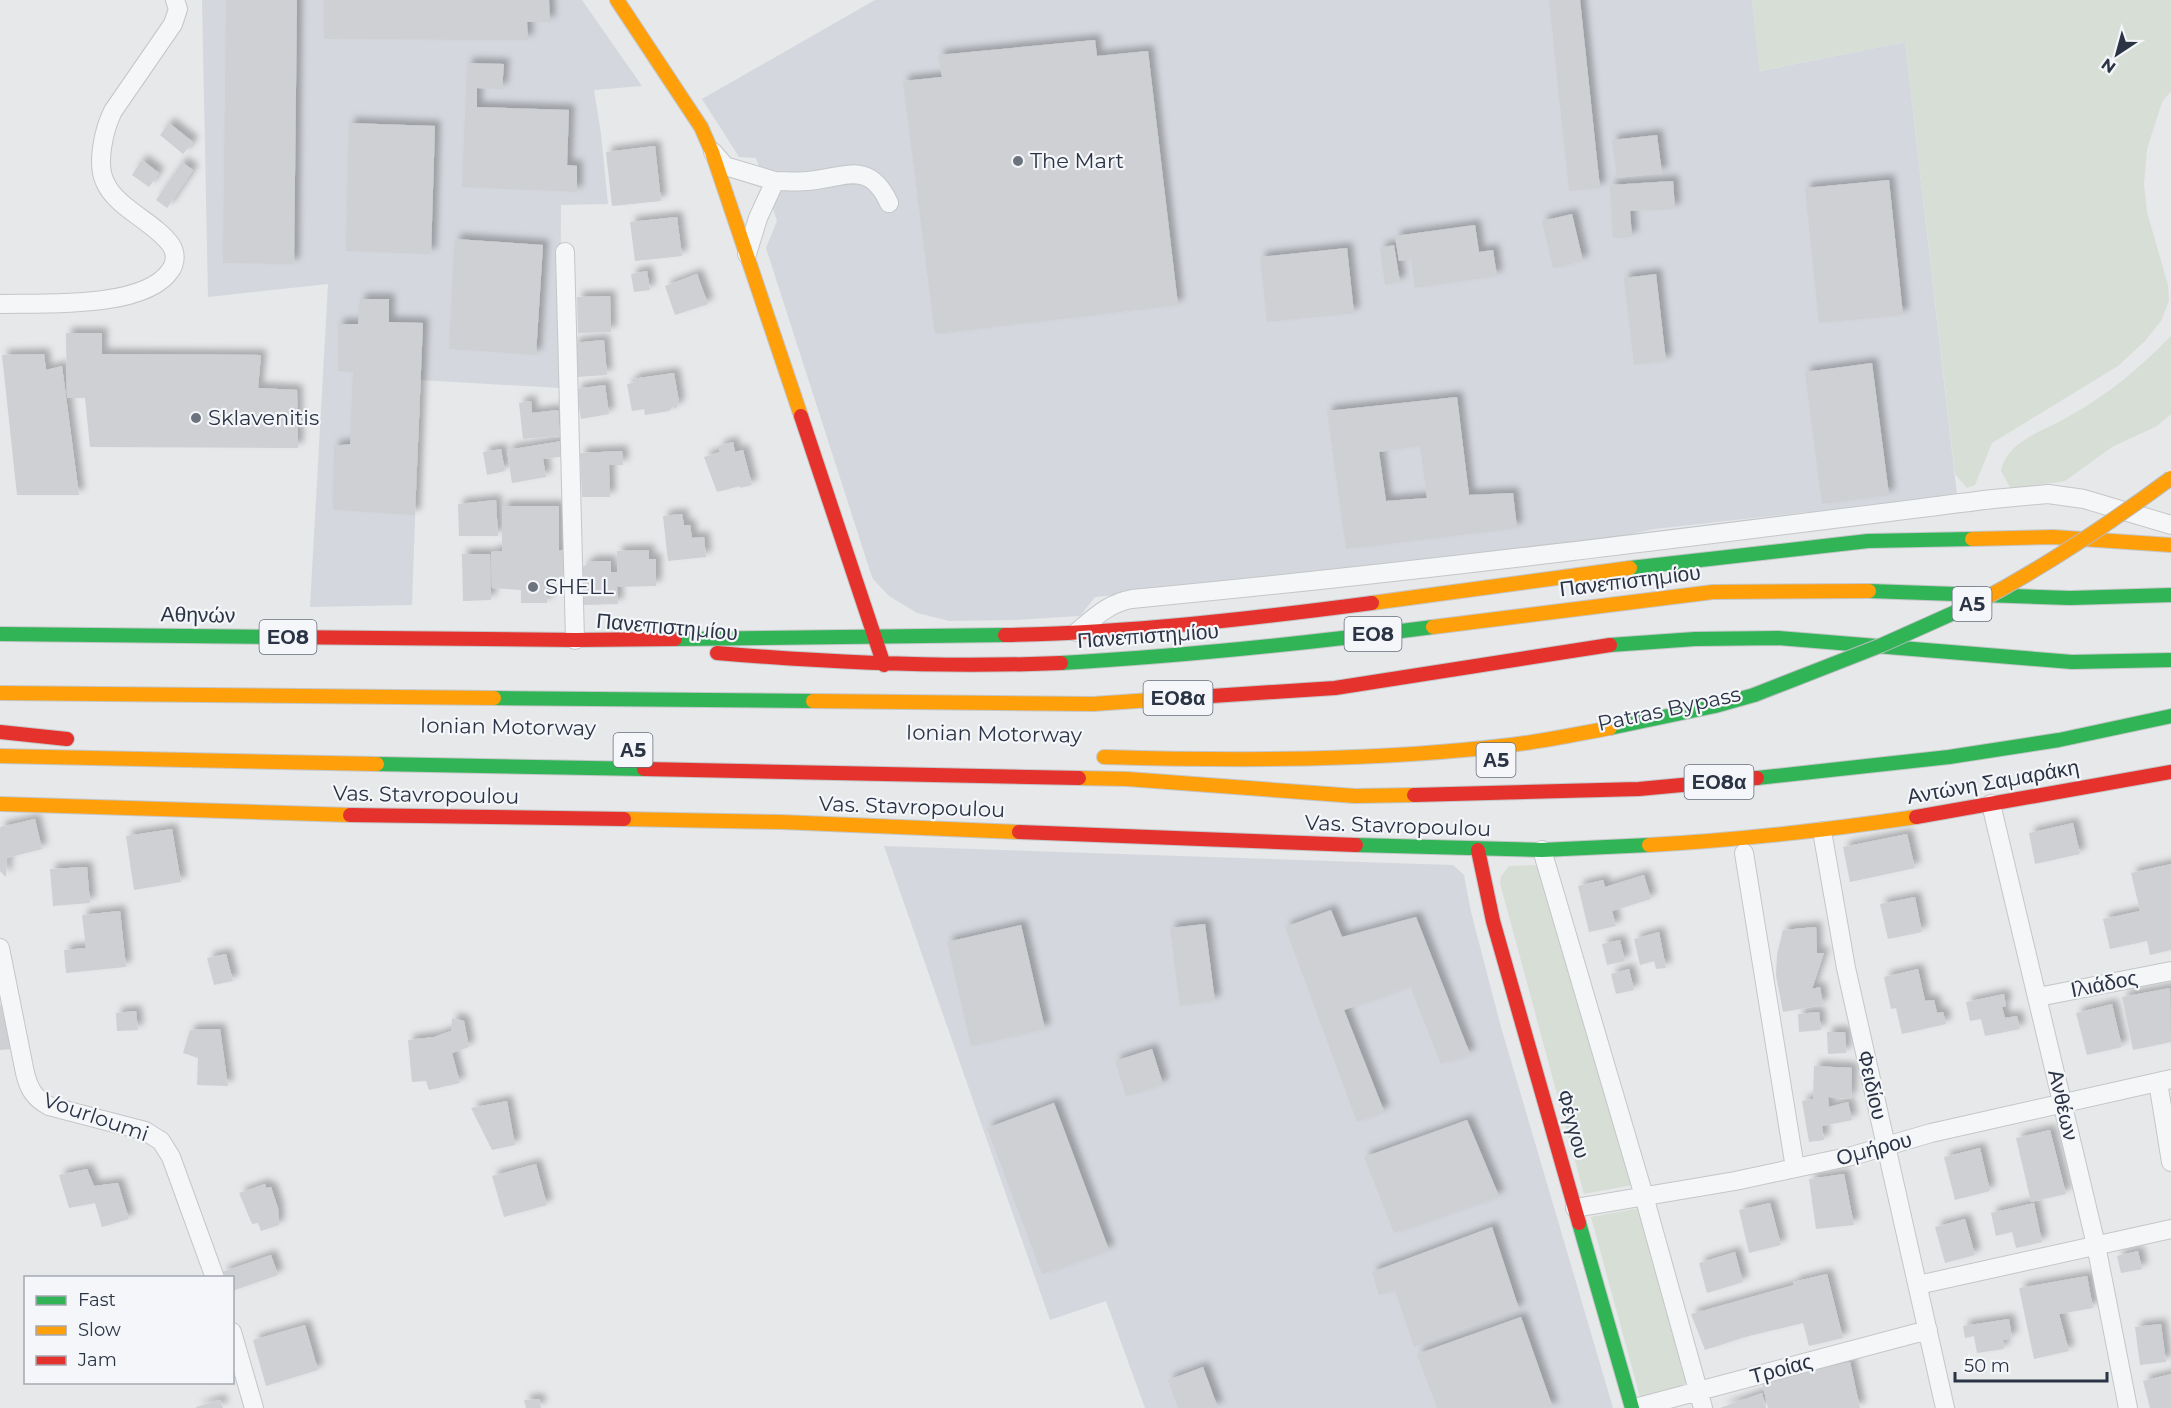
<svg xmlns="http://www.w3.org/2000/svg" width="2171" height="1408" viewBox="0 0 2171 1408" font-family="Montserrat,sans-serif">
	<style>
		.built { fill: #d4d7dd }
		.green { fill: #d6ded6 }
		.building { fill: #ced0d3; fill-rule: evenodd; filter: url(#shadow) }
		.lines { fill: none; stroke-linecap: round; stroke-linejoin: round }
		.street-casing { stroke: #c4c6c8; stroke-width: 20 }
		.fast-casing { stroke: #c4c6c8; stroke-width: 16 }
		.slow-casing { stroke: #c4c6c8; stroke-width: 16 }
		.jam-casing { stroke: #c4c6c8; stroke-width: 16 }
		.street { stroke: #f5f6f7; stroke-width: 18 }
		.fast { stroke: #30b455; stroke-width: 14 }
		.slow { stroke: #ff9f0a; stroke-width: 14 }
		.jam { stroke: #e5322d; stroke-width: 14 }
		.fast-bridge-casing { stroke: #b8bbbf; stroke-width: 16; stroke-linecap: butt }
		.slow-bridge-casing { stroke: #b8bbbf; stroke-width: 16; stroke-linecap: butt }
		.fast-bridge { stroke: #30b455; stroke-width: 14 }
		.slow-bridge { stroke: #ff9f0a; stroke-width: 14 }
		.poi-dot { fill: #6c737f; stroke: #f4f6f9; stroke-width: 2 }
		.labels { text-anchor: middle; stroke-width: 4.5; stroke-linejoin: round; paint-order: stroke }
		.shield { fill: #f4f6f9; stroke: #676e7b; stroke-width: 1.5 }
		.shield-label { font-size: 20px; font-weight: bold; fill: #2b3445 }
		.poi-label { font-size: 21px; fill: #2b3445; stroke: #f4f6f9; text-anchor: start }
		.street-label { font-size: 21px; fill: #2b3445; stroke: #f4f6f9 }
	</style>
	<defs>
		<filter id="shadow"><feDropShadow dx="5.5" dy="-5.5" stdDeviation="3" flood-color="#0004"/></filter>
	</defs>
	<rect width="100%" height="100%" fill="#e6e8ea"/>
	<path class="built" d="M202 0H582L642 86 594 90 601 134 608 204 561 205 560 388 420 380 412 605 310 607 328 284 208 297Z
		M875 0H1752L1760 71 1905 42 1957 495 1808 516 1807 512 1655 529 1545 552 1095 597 1080 616 1014 620 949 621 917 613 889 596 873 579 870 571 766 248 777 221 756 158 739 157 702 99Z
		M884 846 1453 865 1464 875 1471 912 1501 1027 1613 1408H1145L1106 1301 1050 1320Z"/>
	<path class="green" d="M1752 0H2171V91L2162 102 2147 149 2144 184 2147 212 2168 285 2169 301 2161 321 2145 341 2118 366 1992 443 1975 485 1967 488 1955 474 1905 42 1759 71Z
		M2171 336V414L2157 426 2112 447 2065 481 2011 489 2001 471C2003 462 2007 455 2014 448 2029 434 2049 428 2066 418 2105 397 2140 368 2171 336Z
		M1540 865 1632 1185 1584 1194 1500 883 1501 876 1509 866Z
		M1640 1208 1687 1384 1640 1397 1591 1217Z"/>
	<path class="building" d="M226 0H297L294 264 223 263Z
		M324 0H549L550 22H527L528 40 324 39Z
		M1549 0H1580L1600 188 1569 191Z
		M1095 40 1097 56 1148 51 1178 305 935 334 903 81 942 77 938 55Z
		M467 63 504 64 502 89 477 88V107L569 110 567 165 577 166V192L462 187Z
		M169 123 193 142 183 154 160 135Z
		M349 123 435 126 431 254 346 251Z
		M1657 135 1662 173 1617 178 1612 140Z
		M655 146 661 201 612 206 606 152Z
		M142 160 159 173 149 187 132 175Z
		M182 162 193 170 167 208 156 200Z
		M1889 180 1903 315 1819 323 1805 188Z
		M1673 181 1675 209 1630 211 1632 237 1613 238 1610 185Z
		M1572 214 1583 261 1553 268 1542 221Z
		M677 217 682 256 635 261 630 222Z
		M1475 225 1479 252 1493 250 1497 276 1415 288 1411 259 1399 261 1395 236Z
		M455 239 543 245 536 355 449 349Z
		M1394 245 1400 282 1385 285 1380 248Z
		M1347 248 1354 313 1267 322 1260 257Z
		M647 271 650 290 634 292 631 274Z
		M697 274 708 304 675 315 665 286Z
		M1656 274 1666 361 1634 365 1624 278Z
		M610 296 611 332 578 333 577 297Z
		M360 299H389V322L423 323 415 515 333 510 334 446 350 444 353 372 338 371V324H358Z
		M66 333H102V354L261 355 258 388 297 390 298 448 90 447 85 398H67Z
		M604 340 607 375 576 377 573 343Z
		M44 354 46 370 62 366 79 495H17L2 355Z
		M1872 363 1889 495 1822 504 1805 372Z
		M674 373 679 402 676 409 673 407 669 411 645 415 644 409 632 411 627 384 633 383 632 379Z
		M605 385 609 414 581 419 576 389Z
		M1457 397 1469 495 1513 493 1517 528 1346 549 1327 411ZM1420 446 1427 498 1386 501 1379 452Z
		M531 401 532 413 558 410 560 436 523 439 519 403Z
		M562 441 565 456 543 459 546 477 512 483 507 450Z
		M733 442 735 452 743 450 752 485 740 488V486L717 492 704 457 720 452 718 446Z
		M501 449 505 471 487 475 483 452Z
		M622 451 623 465H609L610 497H582L580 453Z
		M496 500 498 536H459L458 504Z
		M502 506H559V551L565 549 563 578 547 577V603H521V590L492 588 491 552 502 551Z
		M682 514 684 525H690L692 538 704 537 706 557 668 561 663 516Z
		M649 550V559H656V586L617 587 618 604 583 605V567L591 561H611V572H617V551Z
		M462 554H490L491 600 463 601Z
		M35 819 42 849 7 858 6 877 0 871V827Z
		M2073 823 2080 854 2035 864 2029 833Z
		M172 829 181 882 134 890 126 836Z
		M1907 834 1915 868 1850 882 1843 847Z
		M2171 864V950L2150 955 2147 941 2110 949 2103 919 2140 911 2131 873Z
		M87 867 90 903 53 906 50 869Z
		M1644 875 1651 899 1612 911 1616 926 1589 932 1578 886 1603 880 1605 887Z
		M1915 897 1922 932 1888 939 1880 904Z
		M1331 910 1342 937 1416 917 1470 1054 1441 1064 1410 986 1344 1010 1384 1111 1357 1122 1285 927Z
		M120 911 126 967 66 973 64 950 86 948 82 915Z
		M1205 924 1215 1001 1180 1006 1170 928Z
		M1021 925 1045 1029 971 1046 947 942Z
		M1816 927 1817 953H1824L1812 989 1820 987 1823 1005 1783 1012 1776 975 1777 955 1783 930Z
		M1659 932 1666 968 1656 969 1654 961 1640 965 1634 939Z
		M1620 940 1625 961 1607 965 1602 944Z
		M226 954 233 981 214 985 207 958Z
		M1629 969 1634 990 1616 994 1611 974Z
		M1918 969 1925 1001 1934 1000 1937 1013 1943 1012 1946 1024 1902 1034 1896 1008 1891 1009 1884 977Z
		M2170 988 2171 1042 2133 1050 2122 997Z
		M2004 994 2006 1006 2002 1007 2005 1018 2017 1016 2020 1029 1985 1036 1981 1019 1970 1021 1966 1002Z
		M2112 1004 2122 1047 2087 1055 2076 1013Z
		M0 1005H2L11 1049 0 1050Z
		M136 1011 138 1030 117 1031 116 1013Z
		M1819 1012 1821 1030 1799 1032 1798 1014Z
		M452 1018 464 1021 469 1047 452 1053 460 1083 429 1090 426 1081 412 1082 408 1040 434 1037 451 1031Z
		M220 1029 228 1086 197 1085 198 1058 183 1053 190 1030Z
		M1827 1032H1845L1846 1053 1828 1054Z
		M1152 1049 1163 1084 1126 1096 1115 1061Z
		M1814 1066 1852 1068 1851 1099 1828 1097 1829 1107 1848 1102 1852 1120 1822 1126 1824 1140 1809 1142 1802 1101 1813 1099Z
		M507 1101 515 1145 492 1150 471 1108Z
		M1054 1103 1109 1250 1042 1274 987 1128Z
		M1467 1120 1499 1196 1394 1233 1364 1157Z
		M2050 1130 2066 1194 2031 1202 2016 1138Z
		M1980 1148 1990 1191 1955 1200 1944 1157Z
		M536 1164 547 1205 504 1217 492 1176Z
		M87 1169 94 1186 118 1183 129 1219 102 1227 95 1203 69 1208 59 1175Z
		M1844 1174 1854 1225 1816 1229 1809 1179Z
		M265 1184 266 1188 271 1187 278 1208 279 1225 261 1231 258 1223 252 1224 239 1193Z
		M1770 1203 1781 1245 1749 1253 1739 1210Z
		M2034 1203 2042 1242 2016 1248 2012 1232 1996 1236 1991 1213Z
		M1965 1219 1975 1255 1945 1263 1935 1227Z
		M1492 1227 1519 1309 1414 1347 1395 1290 1379 1295 1372 1272Z
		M2138 1251 2142 1269 2121 1273 2117 1256Z
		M1735 1252 1743 1282 1707 1293 1699 1263Z
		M271 1255 278 1275 232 1291V1278H224L222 1272Z
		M1827 1274 1843 1338 1809 1346 1803 1323 1745 1337 1705 1350 1691 1314 1794 1285 1793 1282Z
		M2087 1276 2093 1308 2059 1314 2069 1351 2034 1359 2019 1288Z
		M1521 1317 1553 1408H1437L1417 1354Z
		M2009 1319 2012 1338 2003 1340 2004 1349 1977 1353 1974 1336 1965 1338 1963 1326Z
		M2161 1324 2166 1362 2140 1365 2135 1327Z
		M305 1325 318 1370 266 1386 253 1340Z
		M1850 1362 1860 1408H1768L1762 1382Z
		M1203 1367 1218 1408H1178L1168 1380Z
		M2171 1374V1408H2150L2143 1381Z
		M1762 1393 1766 1408H1720Z
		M539 1399 541 1408H526L524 1400Z
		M220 1400 223 1408H196V1407Z"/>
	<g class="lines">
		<defs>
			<path id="street" d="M713 152 725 166 775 181
				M565 252 575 640
				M747 254 758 218 775 181C786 181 797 182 808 181 844 178 869 159 889 203
				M0 304C43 303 144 309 170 271 176 263 176 253 171 245 155 222 116 208 105 182 96 164 104 129 113 111L173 24 178 9 175 0
				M1077 632C1095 617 1109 603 1132 599 1419 572 1706 535 1993 499L2048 494 2084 499 2171 525
				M1991 804 2096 1245 2128 1408
				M1822 831 1846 968 1945 1408
				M1542 850 1644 1196 1703 1408
				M1744 853 1795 1168
				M0 948 25 1073C29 1089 34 1098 49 1106L145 1131 161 1141 171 1157 215 1278
				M2038 997 2171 971
				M2158 1082 2171 1162
				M1575 1208 1735 1181 1852 1156 1931 1133 2171 1079
				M1918 1285 2171 1229
				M232 1332 254 1408
				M1635 1408 1928 1330"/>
			<path id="fast" d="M1630 568 1868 541 1972 539
				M1869 591 2070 598 2171 595
				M0 634 276 637
				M675 639 1005 635
				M1610 645 1695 639 1778 638 2072 662 2171 660
				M1061 663C1185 656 1309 643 1433 627
				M494 698 813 701
				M1610 728 1715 706 1754 695
				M377 764 644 769
				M1757 778 1949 757 2059 740 2171 716
				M1356 845 1542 850 1649 845
				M1579 1223 1632 1408"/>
			<path id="slow" d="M617 0 701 127 712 152 801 416
				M1972 539 2053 537 2171 545
				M1372 603 1630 568
				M1433 627 1713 592 1869 591
				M0 693 494 698
				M813 701 1093 704 1151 700
				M0 756 377 764
				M1104 757C1239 761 1376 761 1511 745 1544 741 1577 734 1610 728
				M1079 778 1127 779 1355 796 1414 795
				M0 804 350 815
				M624 819 781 822 1019 832
				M1649 845C1738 840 1827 830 1916 817"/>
			<path id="jam" d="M801 416 884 665
				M1005 635C1127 633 1250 619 1372 603
				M276 637 575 640 675 639
				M717 653C833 663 944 668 1061 663
				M1151 700 1335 688 1610 645
				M0 732 67 739
				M644 769 1079 778
				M1414 795 1639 789 1757 778
				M350 815 624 819
				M1916 817 2171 772
				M1019 832 1356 845
				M1478 850 1493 921 1579 1223"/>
		</defs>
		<use href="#street" class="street-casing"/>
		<use href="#fast" class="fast-casing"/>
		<use href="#slow" class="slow-casing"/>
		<use href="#jam" class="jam-casing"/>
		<use href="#street" class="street"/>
		<use href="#fast" class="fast"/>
		<use href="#slow" class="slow"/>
		<use href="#jam" class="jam"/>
		<defs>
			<path id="fast-bridge" d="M1754 695 1882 645 1978 602"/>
			<path id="slow-bridge" d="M1978 602C2046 566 2109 524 2171 478"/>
		</defs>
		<use href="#fast-bridge" class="fast-bridge-casing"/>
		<use href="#slow-bridge" class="slow-bridge-casing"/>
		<use href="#fast-bridge" class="fast-bridge"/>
		<use href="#slow-bridge" class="slow-bridge"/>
	</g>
	<g class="poi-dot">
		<circle cx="1018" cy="161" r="6"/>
		<circle cx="196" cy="418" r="6"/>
		<circle cx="533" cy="587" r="6"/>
	</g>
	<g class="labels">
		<g class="shield">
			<rect x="1952.5" y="587" width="39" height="34" rx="4.5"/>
			<rect x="1344.5" y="617" width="57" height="34" rx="4.5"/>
			<rect x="259.5" y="620" width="57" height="34" rx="4.5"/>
			<rect x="1143.5" y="681" width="69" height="34" rx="4.5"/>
			<rect x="613.5" y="733" width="39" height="34" rx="4.5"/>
			<rect x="1476.5" y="743" width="39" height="34" rx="4.5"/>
			<rect x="1684.5" y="765" width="69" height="34" rx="4.5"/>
		</g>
		<g class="shield-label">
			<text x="1972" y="611">Α5</text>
			<text x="1373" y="641">ΕΟ8</text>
			<text x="288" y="644">ΕΟ8</text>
			<text x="1178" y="705">ΕΟ8α</text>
			<text x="633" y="757">Α5</text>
			<text x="1496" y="767">Α5</text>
			<text x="1719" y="789">ΕΟ8α</text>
		</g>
		<g class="poi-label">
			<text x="1030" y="168">The Mart</text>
			<text x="208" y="425">Sklavenitis</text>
			<text x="545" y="594">SHELL</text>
		</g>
		<g class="street-label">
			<text transform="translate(1630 581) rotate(-7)" y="7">Πανεπιστημίου</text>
			<text transform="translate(198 615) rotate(1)" y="7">Αθηνών</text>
			<text transform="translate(667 627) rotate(5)" y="7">Πανεπιστημίου</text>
			<text transform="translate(1148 636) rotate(-4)" y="7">Πανεπιστημίου</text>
			<text transform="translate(1669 709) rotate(-12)" y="7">Patras Bypass</text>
			<text transform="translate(508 727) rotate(1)" y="7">Ionian Motorway</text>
			<text transform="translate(994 734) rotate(1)" y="7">Ionian Motorway</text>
			<text transform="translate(1993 782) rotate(-10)" y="7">Αντώνη Σαμαράκη</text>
			<text transform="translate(426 795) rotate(1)" y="7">Vas. Stavropoulou</text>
			<text transform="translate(912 807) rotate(2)" y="7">Vas. Stavropoulou</text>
			<text transform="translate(1398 826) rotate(2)" y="7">Vas. Stavropoulou</text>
			<text transform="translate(2104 984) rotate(-11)" y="7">Ιλιάδος</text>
			<text transform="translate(1872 1085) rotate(77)" y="7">Φειδίου</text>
			<text transform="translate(2063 1105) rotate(77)" y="7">Ανθέων</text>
			<text transform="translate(96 1117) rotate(19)" y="7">Vourloumi</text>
			<text transform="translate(1573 1124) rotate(74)" y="7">Φέγγου</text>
			<text transform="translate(1874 1149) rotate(-15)" y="7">Ομήρου</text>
			<text transform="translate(1781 1369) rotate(-15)" y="7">Τροίας</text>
		</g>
	</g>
	<rect x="24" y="1276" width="210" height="108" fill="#f4f6f9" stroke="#a4a8b1" stroke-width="1.5"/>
	<rect x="36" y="1296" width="30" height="9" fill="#30b455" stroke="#a4a8b1" stroke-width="1.5"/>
	<text x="78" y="1306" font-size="18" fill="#2b3445">Fast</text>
	<rect x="36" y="1326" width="30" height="9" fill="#ff9f0a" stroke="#a4a8b1" stroke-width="1.5"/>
	<text x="78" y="1336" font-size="18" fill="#2b3445">Slow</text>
	<rect x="36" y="1356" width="30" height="9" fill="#e5322d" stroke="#a4a8b1" stroke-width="1.5"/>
	<text x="78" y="1366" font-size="18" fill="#2b3445">Jam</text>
	<g transform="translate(2117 54) rotate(216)" stroke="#f4f6f9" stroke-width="4.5" paint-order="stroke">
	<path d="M0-4.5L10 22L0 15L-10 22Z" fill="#2b3445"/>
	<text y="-9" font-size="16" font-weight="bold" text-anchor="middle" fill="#2b3445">N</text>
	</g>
	<path d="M1955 1372v9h152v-9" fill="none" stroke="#2b3445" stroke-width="3"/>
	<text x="1964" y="1372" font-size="18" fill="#2b3445" stroke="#f4f6f9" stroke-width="4.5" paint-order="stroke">50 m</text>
</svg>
